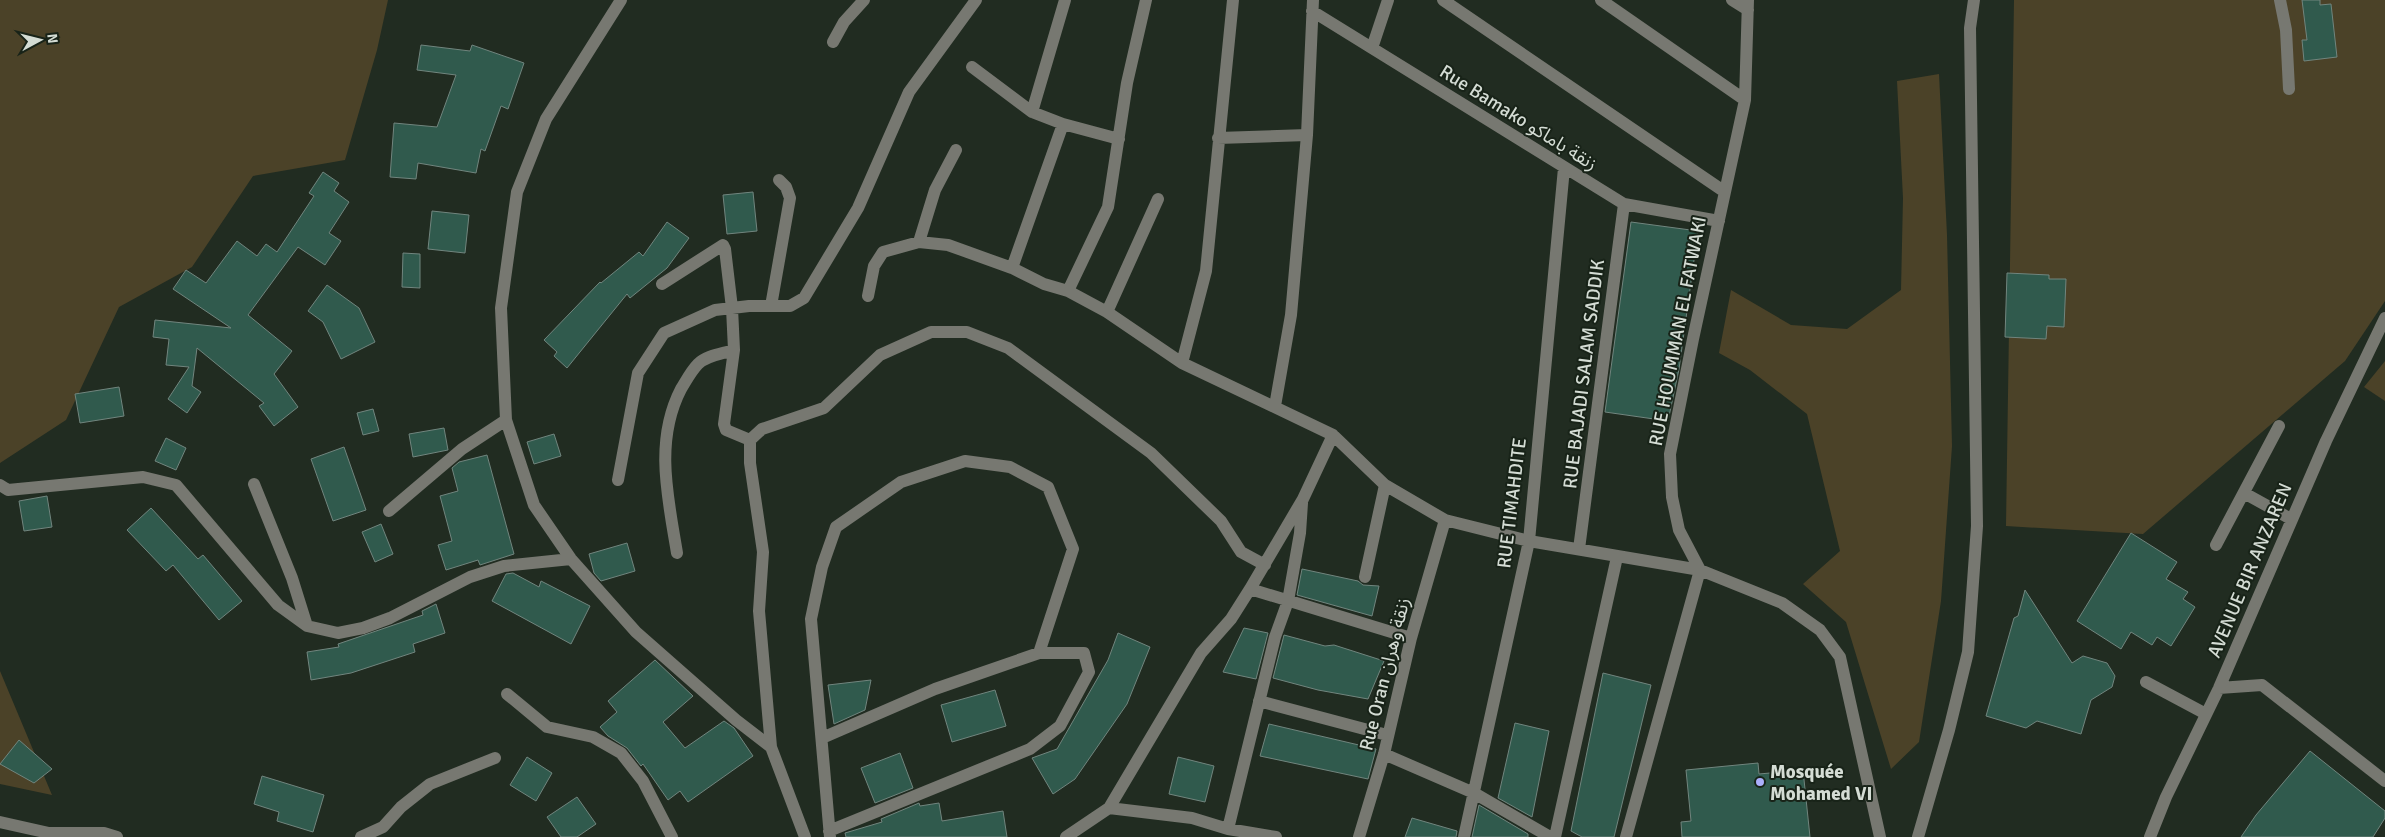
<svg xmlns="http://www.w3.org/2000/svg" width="2385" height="837" viewBox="0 0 2385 837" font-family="Signika,'Noto Sans Arabic',sans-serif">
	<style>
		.green { fill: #4b4228 }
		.building { fill: #305a4d; stroke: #71857e }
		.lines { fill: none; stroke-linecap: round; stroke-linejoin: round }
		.minor { stroke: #777871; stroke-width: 12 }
		.poi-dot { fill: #abaffb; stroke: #182318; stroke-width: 2 }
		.labels { text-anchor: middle; stroke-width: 4; stroke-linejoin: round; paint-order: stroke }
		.street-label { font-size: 19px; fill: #d4dcd4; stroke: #182318 }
		.poi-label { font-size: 19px; font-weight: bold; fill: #d4dcd4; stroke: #182318; text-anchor: start }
	</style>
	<rect width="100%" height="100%" fill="#212c21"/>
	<path class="green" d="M0 0H388L377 50 345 160 253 176 192 267 119 307 66 420 0 463Z
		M2014 0H2385V301L2345 361 2143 534 2006 526Z
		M1939 74 1947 235 1952 446 1941 601 1919 742 1891 769 1846 622 1803 584 1840 551 1807 414 1750 370 1719 353 1731 290 1791 325 1847 329 1901 290 1903 198 1897 81Z
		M2385 361V401L2364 387Z
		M0 671 52 795 0 784Z"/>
	<path class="building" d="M2302 0H2320V5L2331 4 2337 57 2304 61 2302 40H2307Z
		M421 45 470 51 472 45 524 63 508 109 501 106 485 151 481 149 476 173 418 163 416 179 390 177 394 123 437 127 456 75 417 70Z
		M323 172 339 183 334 191 349 202 329 233 341 241 325 265 298 247 248 315 292 351 274 374 298 407 274 426 259 406 264 403 197 348 192 386 201 392 187 413 168 399 189 367 166 365 169 339 153 337 155 320 231 328 173 289 186 270 206 283 237 241 257 256 266 244 277 252 314 196 309 193Z
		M753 192 757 231 727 234 723 195Z
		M432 211 469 215 465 253 428 249Z
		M667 222 689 238 667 268 630 298 627 294 567 368 554 356 557 352 544 340 600 282 601 283 639 252 643 256Z
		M1631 222 1698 231 1679 369 1668 421 1605 412Z
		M403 253 420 254V288L402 287Z
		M2007 273 2049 275V279H2066L2064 327 2047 326 2046 339 2005 337Z
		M327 285 359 308 375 342 341 359 323 322 308 311Z
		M119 387 124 416 80 423 75 394Z
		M373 409 379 431 363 435 357 413Z
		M444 428 448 450 413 457 409 434Z
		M554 434 561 456 534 464 527 442Z
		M166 438 186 448 176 470 155 461Z
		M344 447 366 510 333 521 311 459Z
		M487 455 514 554 480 565 478 560 446 570 438 545 452 541 440 496 458 491 452 468 459 462Z
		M47 496 52 527 24 531 19 501Z
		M151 508 198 559 203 555 242 601 219 620 173 565 166 571 127 530Z
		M381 524 393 554 375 562 362 532Z
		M2131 533 2177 562 2166 579 2188 592 2183 599 2195 607 2171 646 2157 637 2152 645 2131 632 2121 649 2077 621Z
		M627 543 635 571 601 581 594 573 589 554Z
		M1302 569 1358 581 1363 585 1379 586 1372 616 1297 595Z
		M513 573 539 587 541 581 590 606 571 644 492 601 506 574Z
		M2025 590 2072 663 2083 656 2107 663 2115 676 2112 687 2091 700 2081 734 2037 721 2026 728 1986 716 2014 618 2018 616Z
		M436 604 445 633 413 644 415 652 351 673 311 680 307 652 339 647 338 644 423 615 422 611Z
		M1244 628 1268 633 1256 679 1223 672Z
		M1118 633 1150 647 1127 704 1075 779 1053 794 1032 758 1057 749 1108 660Z
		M1284 635 1325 646 1334 645 1384 661 1368 699 1318 690 1273 678Z
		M655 660 693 696 663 722 685 748 724 721 734 728 753 756 688 802 680 791 668 800 643 764 641 766 627 748 608 736 600 727 617 712 608 701Z
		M1603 673 1651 685 1614 837H1582L1571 831Z
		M871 680 865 710 834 724 828 685Z
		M995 690 1006 726 952 742 941 705Z
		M1515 723 1549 731 1532 817 1498 798Z
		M1269 724 1376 749 1368 779 1260 756Z
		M19 740 52 769 34 783 0 764Z
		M2310 751 2385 811V818L2373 837H2241L2256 815Z
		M900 753 913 788 875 803 861 768Z
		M527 757 552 773 536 801 510 785Z
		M1178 757 1214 766 1205 802 1169 794Z
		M1758 763 1759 774 1803 770 1810 837H1682L1681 822 1691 821 1686 770Z
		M262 776 324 795 313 832 277 821 279 812 254 804Z
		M577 797 596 824 577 837H561L547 817Z
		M919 803 920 806 939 803 942 821 1003 811 1007 837H846L845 833 882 822 881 819Z
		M1479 805 1528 834V837H1472Z
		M1412 818 1457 831 1456 837H1405Z"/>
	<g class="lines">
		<path class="minor" d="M621 0 546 119 517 192 501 308 506 420 534 505 571 559 636 632 736 720 771 747 805 837
			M1443 0 1725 192
			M1601 0 1745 100
			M1732 0 1748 10
			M2280 0 2286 30 2289 89
			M1312 11 1624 204 1719 221
			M833 42 844 22 864 0
			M1372 48 1388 0
			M972 67 1032 112
			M1063 124 1119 139
			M1218 138 1307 135
			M919 242 935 190 956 150
			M1012 268 1063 124 1032 112 1065 0
			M662 284 723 245 725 249 732 308 734 350 724 424 726 430 750 440
			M1068 291 1108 207 1127 83 1146 0
			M868 296 874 266 883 252 919 242 948 245 1012 268 1044 284 1068 291 1107 312 1182 363 1333 435 1385 485 1445 520 1529 541 1700 570 1782 603 1820 630 1840 657 1880 837
			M771 306 790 198 786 187 779 180
			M1107 312 1158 199
			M1182 363 1206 271 1233 0
			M1275 406 1291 315 1307 135 1313 0
			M618 480 638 373 664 333 715 310 749 306H790L804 298 858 208 909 92 976 0
			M254 484 292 578 307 626
			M0 485 8 490 143 477 176 485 278 605 307 626 338 633 363 628 390 618 470 577 504 566 571 559
			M2244 493 2291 519
			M389 511 462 449 506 420
			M2216 545 2279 426
			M1579 549 1624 204
			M677 553C668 498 654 441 681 389 686 381 691 371 698 364 707 355 722 354 734 350
			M1365 577 1385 485
			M1250 589 1411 638
			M2146 682 2206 714
			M2219 688 2262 685 2385 781
			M507 694 547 727 593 737 621 753 643 781 672 837
			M1259 701 1387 735
			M822 738 935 689 1039 653H1084L1089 672 1060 726 1030 749 829 831
			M771 747 759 611 763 552 750 463V440L762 429 824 408 880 355 931 332H967L1008 348 1151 453 1221 521 1241 552 1265 565
			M1384 754 1474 793 1550 837
			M1109 808 1192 818 1228 829 1276 837
			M0 822 49 833H104L117 837
			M1228 829 1275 637 1288 601 1300 533 1302 503
			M361 837 383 827 401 807 430 784 495 758
			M830 837 811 619 822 567 836 527 901 482 965 461 1010 467 1048 487 1073 549 1039 653
			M1066 837 1109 808 1201 653 1231 619 1250 589 1303 499 1333 435
			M1359 837 1384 754 1411 638 1445 520
			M1464 837 1529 541 1564 168
			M1555 837 1617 557
			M1626 837 1700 570 1679 530 1672 497 1670 454 1693 339 1745 100 1748 0
			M1918 837 1949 730 1968 652 1977 526 1970 28 1974 0
			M2150 837 2166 797 2219 688 2326 441 2385 318"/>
	</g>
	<circle class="poi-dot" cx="1760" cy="782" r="5"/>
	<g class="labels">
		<g class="street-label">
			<text transform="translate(1519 117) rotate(32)" y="7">Rue Bamako زنقة باماكو</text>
			<text transform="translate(1677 331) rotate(-79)" y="7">RUE HOUMMAN EL FATWAKI</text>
			<text transform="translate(1583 374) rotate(-83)" y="7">RUE BAJADI SALAM SADDIK</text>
			<text transform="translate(1511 503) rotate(-83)" y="7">RUE TIMAHDITE</text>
			<text transform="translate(2249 570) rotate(-67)" y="7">AVENUE BIR ANZAREN</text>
			<text transform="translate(1384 674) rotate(-76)" y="7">Rue Oran زنقة وهران</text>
		</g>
		<g class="poi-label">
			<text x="1770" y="778">Mosquée<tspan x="1770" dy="22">Mohamed VI</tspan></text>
		</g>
	</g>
	<g transform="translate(40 40) rotate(83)" stroke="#182318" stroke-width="4" paint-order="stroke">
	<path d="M0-4L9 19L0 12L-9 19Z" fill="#d4dcd4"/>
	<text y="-8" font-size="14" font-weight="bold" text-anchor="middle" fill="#d4dcd4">N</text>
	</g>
</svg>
